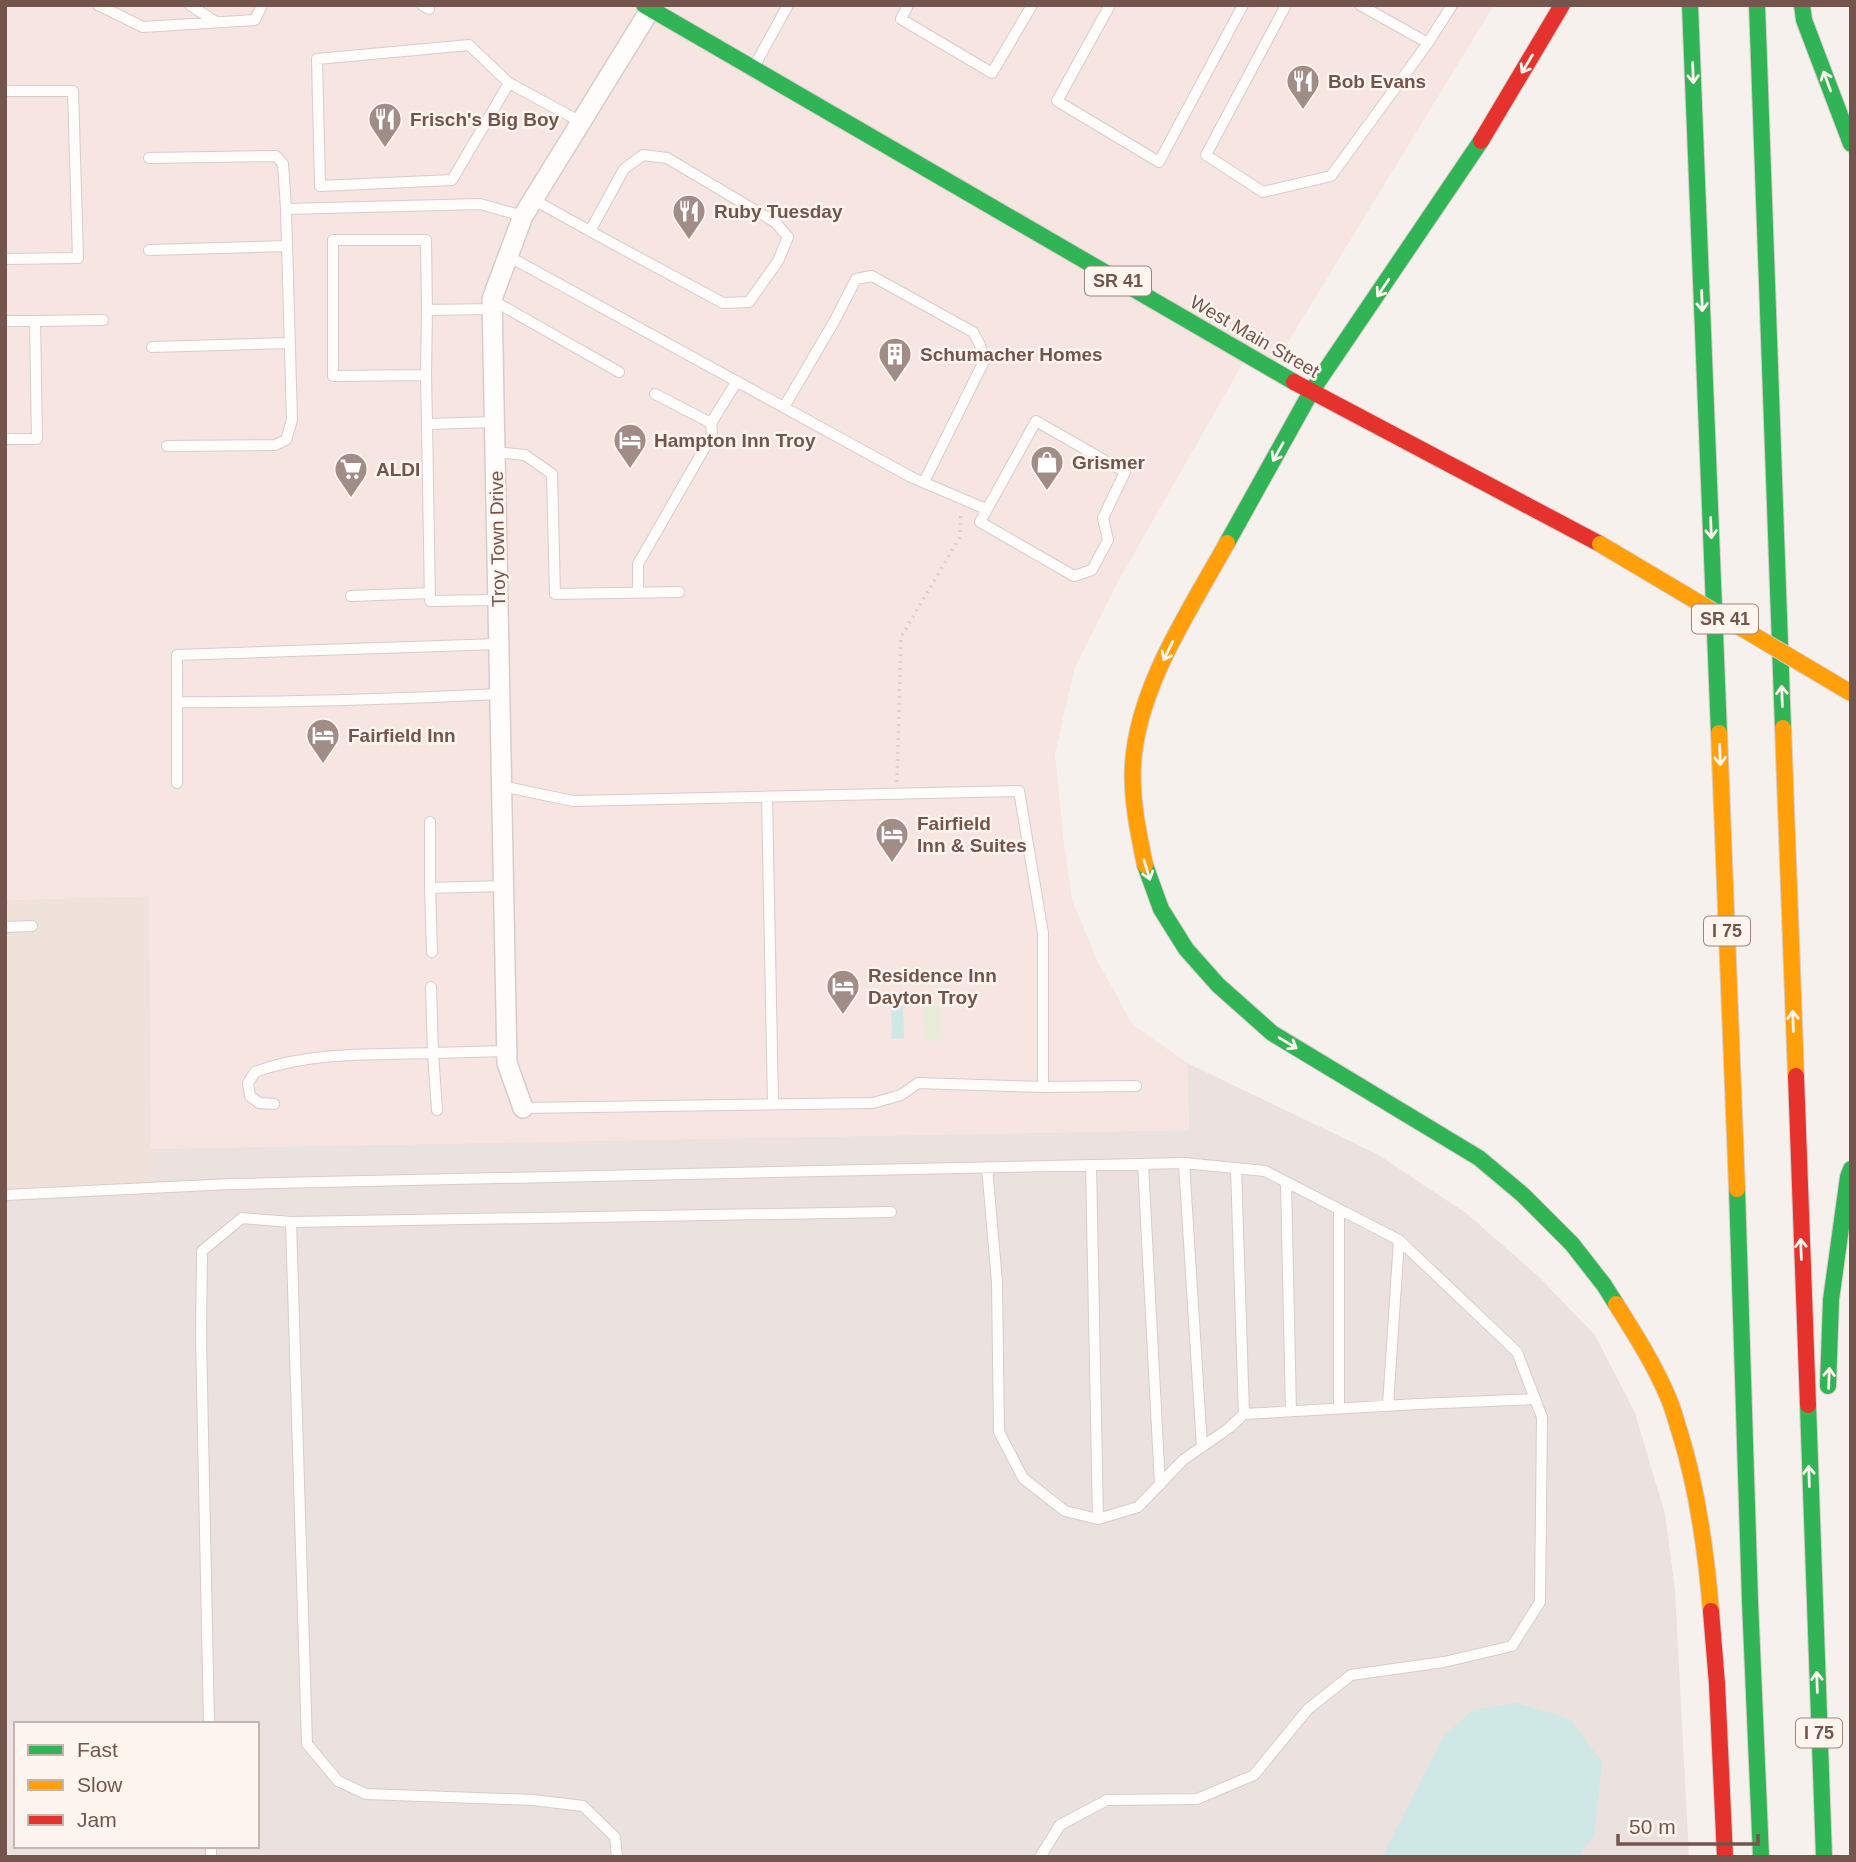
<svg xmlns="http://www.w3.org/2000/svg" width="1856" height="1862" viewBox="0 0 1856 1862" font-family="Arial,sans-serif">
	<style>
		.residential { fill: #efe2db }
		.commercial { fill: #f6e5e1 }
		.industrial { fill: #ebe2df; fill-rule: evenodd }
		.green { fill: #e8ecd9 }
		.water { fill: #cfe7e5 }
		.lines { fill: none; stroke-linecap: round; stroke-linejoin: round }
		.lane-casing { stroke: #d6cdca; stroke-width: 12 }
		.street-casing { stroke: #d6cdca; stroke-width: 22 }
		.fast-casing { stroke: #d8cecb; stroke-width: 18 }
		.slow-casing { stroke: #d8cecb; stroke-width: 18 }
		.jam-casing { stroke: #d8cecb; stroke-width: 18 }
		.path { stroke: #d9d0cf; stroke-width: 3.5; stroke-dasharray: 2 5; stroke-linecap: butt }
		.lane { stroke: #fefdfc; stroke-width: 10 }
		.street { stroke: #fefdfc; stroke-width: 19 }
		.fast { stroke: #30b455; stroke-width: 16 }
		.slow { stroke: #ff9f0a; stroke-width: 16 }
		.jam { stroke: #e5322d; stroke-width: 16 }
		.slow-bridge-casing { stroke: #d8cecb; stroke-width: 18; stroke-linecap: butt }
		.slow-bridge { stroke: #ff9f0a; stroke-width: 16 }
		.oneway { stroke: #fef5ef }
		.labels { text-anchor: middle; stroke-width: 5; stroke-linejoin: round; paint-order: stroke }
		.shield { fill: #fef5ef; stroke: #9d857e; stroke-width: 2 }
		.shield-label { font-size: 18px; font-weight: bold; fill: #73554e }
		.poi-label { font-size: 19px; font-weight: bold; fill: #73554e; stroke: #fef5ef; text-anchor: start }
		.street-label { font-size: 19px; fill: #73554e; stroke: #fef5ef }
	</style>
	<rect width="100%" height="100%" fill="#f7f1ed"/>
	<path class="residential" d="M149 896 153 1188 5 1195V900Z"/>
	<path class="commercial" d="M5 5H1494L1271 370 1247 356 1116 585 1075 667 1055 754 1064 843 1072 900 1097 960 1132 1024 1187 1063 1189 1130 151 1149 149 896 5 900Z"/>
	<path class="industrial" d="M1187 1063 1377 1154 1466 1213 1539 1277 1595 1335 1635 1413 1665 1514 1675 1589 1689 1857H5V1195L153 1187 151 1149 1189 1130ZM16 1724H257V1846H16Z"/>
	<path class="green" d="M923 1006H941L942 1040 925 1041Z"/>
	<path class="water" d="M891 1005H905L903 1007 904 1038 892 1039Z
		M1517 1703 1570 1719 1602 1762 1595 1833 1578 1857H1382L1443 1737 1473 1710Z"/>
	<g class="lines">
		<defs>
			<path id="lane" d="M98 5 143 27 255 20 262 5
				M190 5 216 22
				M422 5 429 9
				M908 5 901 19 992 73 1032 5
				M1110 5 1057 101 1159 162 1243 5
				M1286 5 1206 155 1263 192 1331 176 1428 43 1452 5
				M1360 5 1428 43
				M755 65 788 5
				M509 83 452 180 320 186 317 59 469 45 509 83 581 122
				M5 91H73L78 258 5 259
				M149 158 276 156 283 164 286 209 480 204 523 216
				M534 200 608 241 723 303 749 302 778 261 788 237 775 222 667 158 643 155 624 169 590 231
				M149 250 287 246
				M508 256 911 477 986 509
				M492 300 619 372
				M427 310 426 240H333V376L426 375 427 424 494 422
				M5 321H35
				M152 347 290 343
				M426 375 427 310 492 309
				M655 394 711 423
				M784 407 835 320 856 279 872 276 973 332 980 345 984 361 924 482
				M1036 421 1125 472 1103 518 1108 540 1092 570 1074 576 980 522Z
				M427 424 430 601 498 600
				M5 439H37L35 321 103 320
				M167 446 275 445 286 440 292 420 286 209
				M495 452 525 455 552 474 555 594 679 592
				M638 593V564L712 435 711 423 737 381
				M351 596 430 593
				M177 702C284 703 392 699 500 694
				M177 783V655L499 644
				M501 786 573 801 1019 791 1043 933V1087
				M767 797 773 1104
				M430 822V888L503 886
				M430 888 432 952
				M5 927 32 926
				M431 987 433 1053 506 1051
				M274 1104 259 1103 250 1096 248 1083 255 1072C311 1051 374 1055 433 1053L437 1110
				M523 1108 873 1103 901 1095 918 1083 1043 1087 1136 1086
				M1184 1163 1202 1447
				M1143 1164 1160 1485
				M1091 1165 1098 1519
				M987 1167 997 1282 999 1432 1023 1478 1065 1511 1098 1519 1138 1507 1183 1460 1229 1428 1244 1414 1418 1404 1535 1399
				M1236 1168 1244 1414
				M1286 1182 1291 1411
				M5 1195 231 1184 1184 1163 1265 1171 1399 1240 1517 1352 1542 1417 1540 1602 1512 1646 1444 1662 1351 1675 1308 1709 1254 1775 1197 1799 1107 1800 1060 1825 1040 1857
				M1339 1209V1408
				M1388 1405 1399 1240
				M209 1724 201 1337 202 1251 242 1218 291 1222
				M211 1846V1857
				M617 1857 615 1837 583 1806 533 1800 366 1794 338 1781 307 1744 291 1222 891 1212"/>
			<path id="street" d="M523 1108 507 1063 492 299 523 216 653 5"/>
			<path id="fast" d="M644 5 1294 382
				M1690 5 1719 733
				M1757 5 1783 728
				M1802 5 1804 20 1851 144
				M1227 543 1311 392 1481 141
				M1145 865 1161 909 1186 949 1218 985 1272 1033 1479 1158 1523 1195 1572 1244 1604 1285 1616 1304
				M1737 1189 1750 1601 1761 1857
				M1828 1386 1831 1300 1848 1177 1851 1169
				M1808 1405 1824 1857"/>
			<path id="slow" d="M1783 728 1796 1076
				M1719 733 1737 1189
				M1145 865C1138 831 1131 798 1133 764 1138 686 1190 610 1227 543
				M1616 1304C1635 1334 1654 1364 1668 1397 1673 1408 1676 1421 1680 1433 1698 1491 1706 1551 1711 1611"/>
			<path id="jam" d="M1481 141 1562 5
				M1294 382 1600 544
				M1796 1076 1808 1405
				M1711 1611 1717 1684 1725 1857"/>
		</defs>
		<use href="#lane" class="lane-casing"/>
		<use href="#street" class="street-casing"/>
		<use href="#fast" class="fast-casing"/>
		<use href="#slow" class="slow-casing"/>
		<use href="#jam" class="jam-casing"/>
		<path class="path" d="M897 782 901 637 960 537 961 512"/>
		<use href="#lane" class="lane"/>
		<use href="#street" class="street"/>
		<use href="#fast" class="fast"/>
		<use href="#slow" class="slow"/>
		<use href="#jam" class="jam"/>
		<defs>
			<path id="slow-bridge" d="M1600 544 1851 693"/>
		</defs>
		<use href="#slow-bridge" class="slow-bridge-casing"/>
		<use href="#slow-bridge" class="slow-bridge"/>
	</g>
	<defs><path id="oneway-shaft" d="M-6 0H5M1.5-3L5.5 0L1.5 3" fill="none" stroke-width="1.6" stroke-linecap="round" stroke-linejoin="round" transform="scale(1.75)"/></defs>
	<g class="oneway">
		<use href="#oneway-shaft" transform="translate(1527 64) rotate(121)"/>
		<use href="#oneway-shaft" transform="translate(1693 73) rotate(88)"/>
		<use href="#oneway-shaft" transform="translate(1827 81) rotate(-110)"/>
		<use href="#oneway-shaft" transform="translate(1383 288) rotate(124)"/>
		<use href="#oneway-shaft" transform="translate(1702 301) rotate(88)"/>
		<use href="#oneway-shaft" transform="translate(1278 452) rotate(119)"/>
		<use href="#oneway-shaft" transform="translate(1711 528) rotate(88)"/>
		<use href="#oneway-shaft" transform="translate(1168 651) rotate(116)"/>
		<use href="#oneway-shaft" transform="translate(1782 696) rotate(-92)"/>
		<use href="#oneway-shaft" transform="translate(1720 755) rotate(88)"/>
		<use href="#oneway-shaft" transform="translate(1147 870) rotate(73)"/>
		<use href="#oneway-shaft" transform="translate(1793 1021) rotate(-92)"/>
		<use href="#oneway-shaft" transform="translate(1288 1043) rotate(31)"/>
		<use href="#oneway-shaft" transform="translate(1801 1249) rotate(-92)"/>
		<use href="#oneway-shaft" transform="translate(1829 1378) rotate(-88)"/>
		<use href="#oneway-shaft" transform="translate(1809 1476) rotate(-92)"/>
		<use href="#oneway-shaft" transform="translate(1817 1682) rotate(-92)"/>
	</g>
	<defs>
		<symbol id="restaurant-pin" viewBox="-11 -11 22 30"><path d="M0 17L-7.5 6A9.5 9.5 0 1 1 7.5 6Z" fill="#a18c86" stroke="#fef5ef"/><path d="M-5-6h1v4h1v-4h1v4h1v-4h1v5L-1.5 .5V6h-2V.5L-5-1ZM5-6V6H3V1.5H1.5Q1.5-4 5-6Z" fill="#fff"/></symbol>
		<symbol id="building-pin" viewBox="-11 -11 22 30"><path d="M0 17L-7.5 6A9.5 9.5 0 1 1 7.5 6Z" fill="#a18c86" stroke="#fef5ef"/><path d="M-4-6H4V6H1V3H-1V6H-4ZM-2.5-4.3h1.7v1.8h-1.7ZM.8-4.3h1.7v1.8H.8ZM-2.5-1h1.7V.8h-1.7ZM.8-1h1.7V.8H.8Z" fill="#fff"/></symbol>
		<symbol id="hotel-pin" viewBox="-11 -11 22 30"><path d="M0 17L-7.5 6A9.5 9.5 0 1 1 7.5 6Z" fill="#a18c86" stroke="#fef5ef"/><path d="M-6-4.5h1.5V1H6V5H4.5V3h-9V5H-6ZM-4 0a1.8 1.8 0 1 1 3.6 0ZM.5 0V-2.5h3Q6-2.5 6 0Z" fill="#fff"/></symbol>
		<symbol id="shop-pin" viewBox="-11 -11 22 30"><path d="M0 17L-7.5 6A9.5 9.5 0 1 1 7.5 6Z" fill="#a18c86" stroke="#fef5ef"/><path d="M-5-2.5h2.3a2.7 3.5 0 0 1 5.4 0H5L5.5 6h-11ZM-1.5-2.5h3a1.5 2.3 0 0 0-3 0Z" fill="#fff"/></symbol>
		<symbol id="supermarket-pin" viewBox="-11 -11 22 30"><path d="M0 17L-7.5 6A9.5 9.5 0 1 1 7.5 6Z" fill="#a18c86" stroke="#fef5ef"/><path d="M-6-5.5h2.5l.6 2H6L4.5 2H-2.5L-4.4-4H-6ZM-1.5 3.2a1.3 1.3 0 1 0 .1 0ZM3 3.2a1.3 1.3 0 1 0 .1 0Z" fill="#fff"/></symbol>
	</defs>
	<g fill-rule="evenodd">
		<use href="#restaurant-pin" x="1284" y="62" width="38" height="52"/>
		<use href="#restaurant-pin" x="366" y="100" width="38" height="52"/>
		<use href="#restaurant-pin" x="670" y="192" width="38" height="52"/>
		<use href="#building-pin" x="876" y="335" width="38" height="52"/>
		<use href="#hotel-pin" x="611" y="421" width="38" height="52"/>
		<use href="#shop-pin" x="1028" y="443" width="38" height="52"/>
		<use href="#supermarket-pin" x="332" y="450" width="38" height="52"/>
		<use href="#hotel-pin" x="304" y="716" width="38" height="52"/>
		<use href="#hotel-pin" x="873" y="815" width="38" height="52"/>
		<use href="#hotel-pin" x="824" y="967" width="38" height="52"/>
	</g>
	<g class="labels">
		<g class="shield">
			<rect x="1085" y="266.5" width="66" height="29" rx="5"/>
			<rect x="1692" y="604.5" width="66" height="29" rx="5"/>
			<rect x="1704" y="916.5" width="46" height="29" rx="5"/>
			<rect x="1796" y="1718.5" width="46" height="29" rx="5"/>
		</g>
		<g class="shield-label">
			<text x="1118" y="287">SR 41</text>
			<text x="1725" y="625">SR 41</text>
			<text x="1727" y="937">I 75</text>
			<text x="1819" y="1739">I 75</text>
		</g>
		<g class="poi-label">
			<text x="1328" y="88">Bob Evans</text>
			<text x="410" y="126">Frisch's Big Boy</text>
			<text x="714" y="218">Ruby Tuesday</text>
			<text x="920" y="361">Schumacher Homes</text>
			<text x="654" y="447">Hampton Inn Troy</text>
			<text x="1072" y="469">Grismer</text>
			<text x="376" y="476">ALDI</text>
			<text x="348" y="742">Fairfield Inn</text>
			<text x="917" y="830">Fairfield<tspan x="917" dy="22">Inn &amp; Suites</tspan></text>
			<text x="868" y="982">Residence Inn<tspan x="868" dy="22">Dayton Troy</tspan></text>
		</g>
		<g class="street-label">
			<text transform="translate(1255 336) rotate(30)" y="7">West Main Street</text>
			<text transform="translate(497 539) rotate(-91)" y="7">Troy Town Drive</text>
		</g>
	</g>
	<rect width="1856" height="1862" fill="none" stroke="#73554e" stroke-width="14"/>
	<rect x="14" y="1722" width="245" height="126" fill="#fef5ef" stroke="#c6b5af" stroke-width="2"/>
	<rect x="28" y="1745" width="35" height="10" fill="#30b455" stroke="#c6b5af" stroke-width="2"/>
	<text x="77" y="1757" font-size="21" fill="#73554e">Fast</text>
	<rect x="28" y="1780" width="35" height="10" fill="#ff9f0a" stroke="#c6b5af" stroke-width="2"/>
	<text x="77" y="1792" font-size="21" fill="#73554e">Slow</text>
	<rect x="28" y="1815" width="35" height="10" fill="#e5322d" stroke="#c6b5af" stroke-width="2"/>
	<text x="77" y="1827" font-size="21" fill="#73554e">Jam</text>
	<path d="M1618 1834v10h140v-10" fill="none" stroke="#73554e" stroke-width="3.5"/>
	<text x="1629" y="1834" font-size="21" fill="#73554e" stroke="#fef5ef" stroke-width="5" paint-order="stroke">50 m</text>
</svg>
